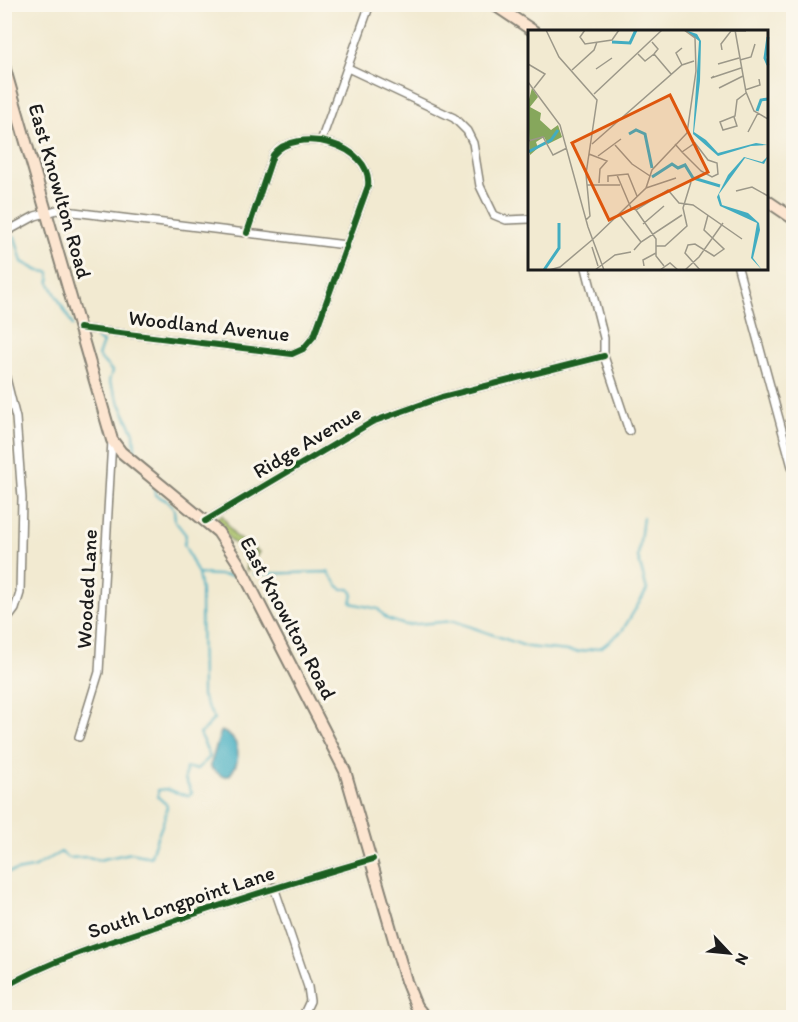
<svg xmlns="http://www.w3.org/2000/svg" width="798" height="1022" viewBox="0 0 798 1022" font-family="Itim,sans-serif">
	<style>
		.green { fill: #a8c168; stroke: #626e42; stroke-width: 1.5 }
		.water { fill: #42adc1; stroke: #2f646e; stroke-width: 1.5 }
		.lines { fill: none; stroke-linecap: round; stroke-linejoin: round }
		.stream { stroke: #42adc1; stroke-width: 2 }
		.street-casing { stroke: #878376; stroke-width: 10 }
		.secondary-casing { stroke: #878376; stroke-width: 14 }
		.street { stroke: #fff; stroke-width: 7 }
		.secondary { stroke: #fce5d0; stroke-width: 10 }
		.cycleway-casing { stroke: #fbf7ec; stroke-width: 10 }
		.cycleway { stroke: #1b5e20; stroke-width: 6 }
		.labels { text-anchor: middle; stroke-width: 6; stroke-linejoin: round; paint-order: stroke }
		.street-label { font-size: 21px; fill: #1c1c1c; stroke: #fbf7ec }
		.inset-river { fill: none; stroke: #42adc1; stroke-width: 3 }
		.inset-road { fill: none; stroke: #9c9889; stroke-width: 1.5 }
		.view { fill: #de560d; fill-opacity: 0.15; stroke: #de560d; stroke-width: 3 }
		.inset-edge { fill: none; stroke: #1c1c1c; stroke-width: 3 }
	</style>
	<rect width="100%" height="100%" fill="#fbf7ec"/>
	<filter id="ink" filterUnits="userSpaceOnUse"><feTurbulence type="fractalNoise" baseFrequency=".0167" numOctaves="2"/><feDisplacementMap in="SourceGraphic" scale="12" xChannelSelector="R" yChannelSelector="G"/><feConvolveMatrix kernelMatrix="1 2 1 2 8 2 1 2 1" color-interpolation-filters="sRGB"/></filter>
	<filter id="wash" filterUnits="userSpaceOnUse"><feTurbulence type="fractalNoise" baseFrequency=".008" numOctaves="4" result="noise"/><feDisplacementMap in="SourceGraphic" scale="24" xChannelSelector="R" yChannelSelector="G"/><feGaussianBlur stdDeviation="1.35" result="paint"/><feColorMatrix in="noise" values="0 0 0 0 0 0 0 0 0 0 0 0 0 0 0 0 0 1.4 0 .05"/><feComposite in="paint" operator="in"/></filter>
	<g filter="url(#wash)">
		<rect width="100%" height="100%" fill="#f2ead1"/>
		<path class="green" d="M222 515 235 536 259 552 247 571 246 565 254 551 232 542 216 522V519Z"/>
		<path class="water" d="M221 731C242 739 242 761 229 776H222L211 768V763Z"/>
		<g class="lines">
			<path class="stream" d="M15 237 22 262 39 271 49 272 50 284 73 326
				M96 339 103 342 98 356 112 371 109 381 134 433 135 452 142 458
				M146 463 151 469
				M198 574 239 576
				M254 574 328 572 341 589H350L353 595 351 603 378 609 387 619 405 625 454 621 528 647 578 652 602 647 622 631 647 590 638 557 643 517
				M4 873 33 868 61 852 68 858 88 857 99 860 131 853 151 857C154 838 166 824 167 805L158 797V790L166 789 188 796 192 793 185 779 186 768 197 769 210 757 200 734 214 719 202 696 201 591 198 574 184 544 186 535 175 521 174 510 169 502 156 495 153 485"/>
		</g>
	</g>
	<g filter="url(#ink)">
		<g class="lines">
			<defs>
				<path id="street" d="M348 68 454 118 467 131 473 143 480 186 494 215 506 220 530 219
					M4 113 16 109
					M321 141 370 4
					M4 233 35 216 57 210 346 245
					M586 268 604 338V356L629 431
					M738 268 794 474
					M79 328 292 354 303 349 314 336 368 186C373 144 296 125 273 155L247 233
					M4 370 16 418 22 498 20 593 15 609 4 624
					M205 521 372 422 442 397 604 356
					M79 737 99 672 112 440
					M274 887 308 987 310 1001 302 1018
					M4 987C52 960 106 943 158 926 229 902 300 880 373 859"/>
				<path id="secondary" d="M493 4 535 32
					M4 66 112 440 121 452 218 532 239 564 345 771 406 981 416 1006 426 1018
					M766 200 794 219"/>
			</defs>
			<use href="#street" class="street-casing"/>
			<use href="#secondary" class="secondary-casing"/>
			<use href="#street" class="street"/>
			<use href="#secondary" class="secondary"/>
			<defs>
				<path id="cycleway" d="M79 328 292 354 303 349 314 336 368 186C373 144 296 125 273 155L247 233
					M205 521 372 422 442 397 604 356
					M4 987C52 960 106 943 158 926 229 902 300 880 373 859"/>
			</defs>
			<use href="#cycleway" class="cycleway-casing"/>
			<use href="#cycleway" class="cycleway"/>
		</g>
	</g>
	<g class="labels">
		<g class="street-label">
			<text transform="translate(60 191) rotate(74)" y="7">East Knowlton Road</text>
			<text transform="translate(209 326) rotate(6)" y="7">Woodland Avenue</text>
			<text transform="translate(307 442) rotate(-31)" y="7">Ridge Avenue</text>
			<text transform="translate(87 589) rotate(-87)" y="7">Wooded Lane</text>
			<text transform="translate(288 618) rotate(62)" y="7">East Knowlton Road</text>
			<text transform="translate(181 902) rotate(-18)" y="7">South Longpoint Lane</text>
		</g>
	</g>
	<g transform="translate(528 30)">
		<rect width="240" height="240" fill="#f2ead1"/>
		<path d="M4 58 10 67 2 77 13 83 12 90 23 100 30 95 34 107 20 114 16 107 8 112 10 118 2 125 0 73Z" fill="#86a75c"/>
		<path d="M157 0 169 4 173 11 172 51 166 102 178 110 190 123 228 113 240 115 223 116 190 126 165 104 171 11ZM240 126 236 134 217 128 191 164 194 175 220 183 231 193 232 200 225 228 234 240 223 228 229 193 192 176 189 167 200 145 216 127 234 132Z" fill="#42adc1"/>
		<path class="inset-river" d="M240 7 237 28 240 35M84 12 102 13 108 0M229 81 233 70 240 69M101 104 108 100 117 104 124 138M0 122 23 110 30 100M124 147 144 134 150 138 157 135 165 148 192 156M16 240 31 218V193"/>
		<path class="inset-road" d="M18 0 31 27 69 70 58 144 62 186 58 190M57 0 52 7 57 14 84 10 91 0M207 0 218 62 226 81 240 89M154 18 148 23 154 35M194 20 193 14 203 1H218M110 24 117 31 126 24 130 19 124 12M126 24 143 44M212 30 223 27 227 14M0 34 17 44 6 58M190 34 211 28M68 39 84 28M44 40 66 20 69 12M186 46 183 48 213 38M0 52 32 95 60 197 76 240M191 58 215 46M217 60 232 55 231 49M66 64 134 0M206 87 209 96 195 100 192 92 207 86 209 70 218 63M220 102 230 83M0 111 15 107 25 125 39 118M64 114 154 35 166 31M147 114 154 122 173 141 184 147 190 144 189 133 180 130 167 113 154 122M87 115 104 134 122 146M61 124 79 131 72 139 71 153M70 126 93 109M89 145 103 178 108 180 140 160 151 173 165 175 214 209M80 152V146L100 144 109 166M59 155H92M118 158 148 148M208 161 224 157 240 166M108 180 128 209V226L136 236M91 184 113 212M115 194 136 176M64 210 118 158 124 140 159 103 168 41 167 8 156 0M128 216H137L159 196 155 178 163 152M64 217 70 236M106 220 113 212 154 185M116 236 115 230 128 223M21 240 32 237 64 210M67 240 87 225 103 222M132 240 142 233 150 240M157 240 171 227 195 193M172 240 157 223 160 215 167 214 186 226 196 219 176 200 180 185"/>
		<path class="view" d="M142 65 180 142 81 190 44 113Z"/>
		<rect width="240" height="240" class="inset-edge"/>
	</g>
	<rect width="798" height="1022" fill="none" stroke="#fbf7ec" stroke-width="24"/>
	<g transform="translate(729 953) rotate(116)" stroke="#fbf7ec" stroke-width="4.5" paint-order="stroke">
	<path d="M0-4.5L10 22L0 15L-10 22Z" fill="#1c1c1c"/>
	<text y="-9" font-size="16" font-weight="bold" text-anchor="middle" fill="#1c1c1c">N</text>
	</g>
</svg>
